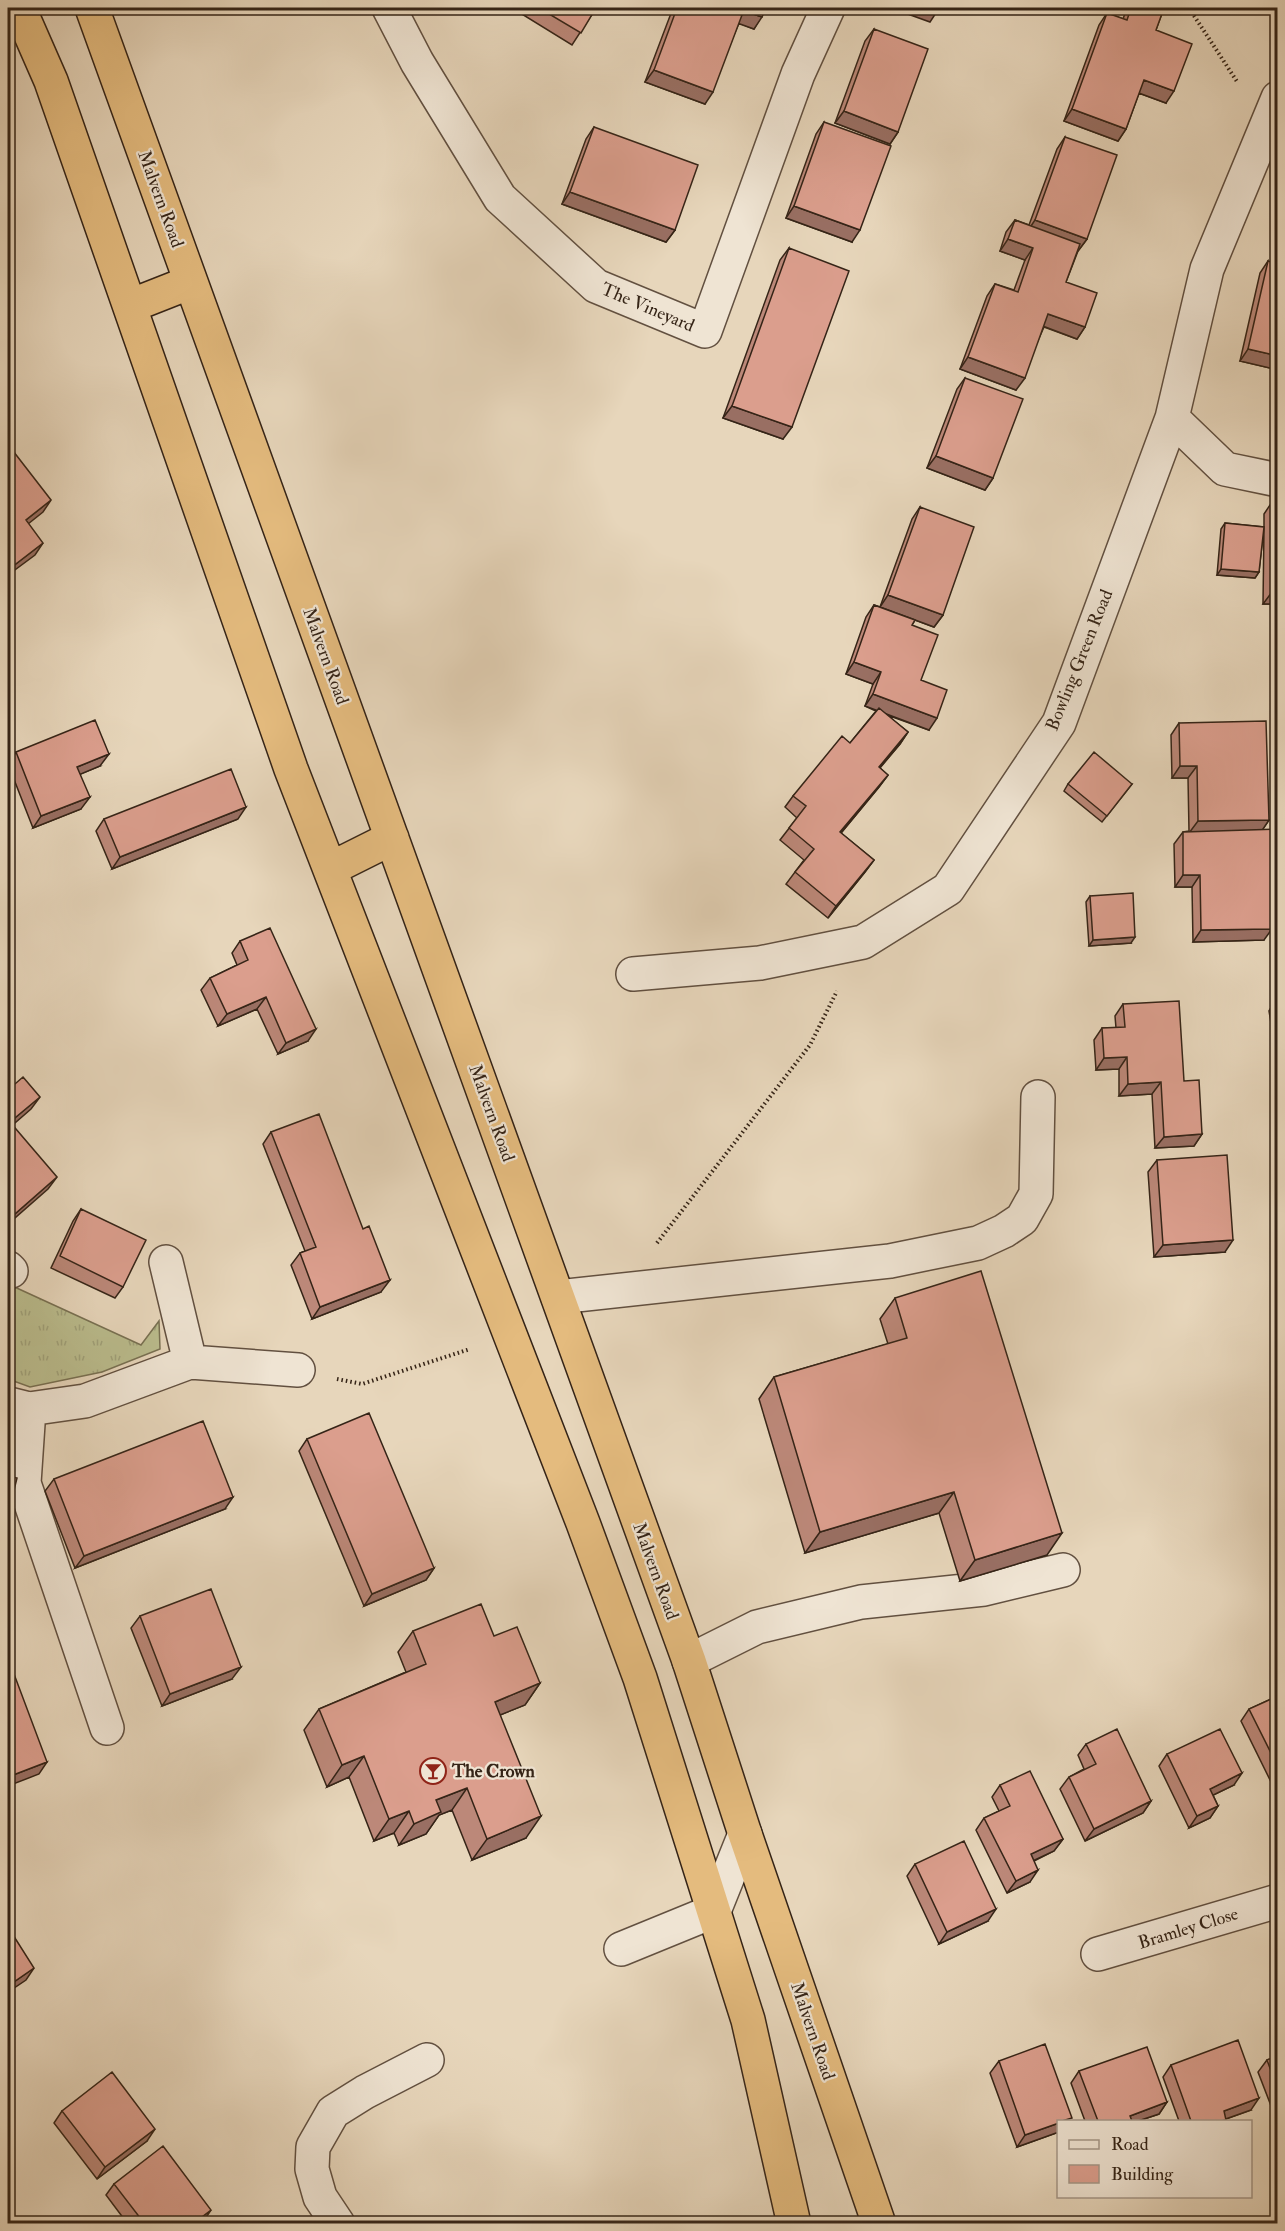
<svg xmlns="http://www.w3.org/2000/svg" width="1285" height="2231" viewBox="0 0 1285 2231" font-family="'IM FELL Double Pica',serif">
	<style>
		.grass { fill: url(#grass-tufts); stroke: #787052; stroke-width: 1.5 }
		.lines { fill: none; stroke-linecap: round; stroke-linejoin: round }
		.minor-casing { stroke: #625040; stroke-width: 36 }
		.highway-casing { stroke: #352417; stroke-width: 36 }
		.path { stroke: #352417; stroke-width: 4; stroke-dasharray: 1.5 3; stroke-linecap: butt }
		.minor { stroke: #efe4d3; stroke-width: 33 }
		.highway { stroke: #e4bb7e; stroke-width: 33 }
		.wall { fill: #bc8879; stroke: #352417; stroke-width: 1.5 }
		.shaded-wall { fill: #996f63; stroke: #352417; stroke-width: 1.5 }
		.building { fill: #db9e8d; stroke: #352417; stroke-width: 1.5 }
		.labels { text-anchor: middle; stroke-width: 4.5; stroke-linejoin: round; paint-order: stroke }
		.street-label { font-size: 18px; fill: #352417; stroke: #efe4d3 }
		.poi-label { font-size: 18px; font-weight: bold; fill: #352417; stroke: #efe4d3; text-anchor: start }
	</style>
	<defs>
		<pattern id="grass-tufts" width="24" height="20" patternUnits="userSpaceOnUse" patternTransform="scale(1.5)"><rect width="24" height="20" fill="#babc8d"/><path d="M3 7l-1-3M5 7V3M7 7l1-3M15 17l-1-3M17 17v-4M19 17l1-3" fill="none" stroke="#a0a179"/></pattern>
	</defs>
	<rect width="100%" height="100%" fill="#e7d6bb"/>
	<filter id="stains"><feTurbulence type="fractalNoise" baseFrequency=".00333" numOctaves="4"/><feColorMatrix values="0 0 0 0 .2 0 0 0 0 .09 0 0 0 0 .02 0 0 0 .5 -.17"/></filter>
	<radialGradient id="worn" r=".72"><stop offset=".6" stop-color="#630" stop-opacity="0"/><stop offset="1" stop-color="#630" stop-opacity=".3"/></radialGradient>
	<path class="grass" d="M8 1284 141 1345 159 1321 160 1349 102 1372 30 1387 8 1379Z"/>
	<g class="lines">
		<defs>
			<path id="minor" d="M389 8 417 62 500 198 596 286 705 331 798 74 828 8
				M1172 418 1225 469 1278 480
				M633 974 760 963 863 942 948 889 1059 723 1172 418 1207 269 1278 98
				M166 1262 190 1362
				M8 1268 11 1271
				M558 1297 890 1261 978 1243 1004 1231 1022 1219 1036 1194 1038 1097
				M9 1404 29 1409 85 1401 190 1362 298 1370
				M29 1409 24 1483 107 1728
				M689 1661 757 1627 861 1602 984 1589 1063 1570
				M621 1949 714 1911 745 1834
				M1098 1954 1278 1901
				M338 2224 320 2197 312 2169 313 2147 333 2112 365 2092 427 2060"/>
			<path id="highway" d="M19 8 51 81 291 769 583 1523 640 1678 748 2020 794 2224
				M92 8 689 1661 745 1834 879 2224
				M130 306 191 282
				M330 869 392 838"/>
		</defs>
		<use href="#minor" class="minor-casing"/>
		<use href="#highway" class="highway-casing"/>
		<path class="path" d="M1189 8 1238 83
			M657 1243 810 1045 837 991
			M337 1379 362 1384 470 1349"/>
		<use href="#minor" class="minor"/>
		<use href="#highway" class="highway"/>
	</g>
	<path class="wall" d="M512 8H596L572 45Z
		M673 8H766L754 29 739 23 705 104 645 82Z
		M1127 8H1164L1156 30 1166 103 1139 93 1126 129 1118 141 1064 121 1099 25 1107 13 1123 19Z
		M874 29 898 132 890 144 835 123 865 41Z
		M824 122 852 242 786 218 816 134Z
		M594 127 675 230 666 242 562 204 586 139Z
		M1065 137 1087 239 1078 251 1066 282 1085 327 1077 339 1044 327 1016 390 960 369 987 296 995 284 1014 290 1025 260 1000 251 1006 232 1015 220 1029 225 1057 149Z
		M789 248 783 439 723 418 780 260Z
		M1268 261 1278 370 1240 361 1260 273Z
		M965 378 993 478 985 490 927 468 957 389Z
		M1272 502 1278 604H1263L1264 527 1259 572 1255 578 1217 575 1221 529 1225 523 1264 527V514Z
		M920 507 943 615 934 627 915 620 912 625 929 730 887 715 908 732 900 744 880 768 888 775 879 787 841 833 874 860 865 872 828 918 786 884 804 860 780 840 797 818 785 807 793 796 850 743 876 711 865 706 873 684 846 674 866 617 874 605 880 607 912 519Z
		M1179 723 1269 820 1262 830 1271 884 1264 940 1193 942 1192 887H1175L1174 844 1183 832 1189 831 1188 778H1172L1171 735Z
		M16 752 100 766 80 774 81 809 33 828 8 764Z
		M1068 784H1132L1102 822 1064 791Z
		M104 819H238L112 869 96 831Z
		M1090 896 1131 943 1089 946 1086 902Z
		M240 941 308 1041 278 1054 257 1009 218 1026 201 990 210 978 237 965 232 953Z
		M1123 1004 1184 1081 1202 1134 1194 1146 1155 1148 1152 1094 1119 1096V1069L1096 1070 1094 1040 1102 1028H1116L1115 1016Z
		M1273 1004H1278V1052L1276 1053 1269 1011Z
		M271 1132 363 1229 381 1292 312 1319 291 1265 300 1253 305 1251 263 1144Z
		M1157 1160 1225 1252 1154 1257 1148 1172Z
		M81 1209 123 1287 115 1298 51 1268 73 1221Z
		M895 1298 1047 1555 960 1581 939 1513 805 1553 759 1399 774 1377 888 1344 880 1319Z
		M307 1439 434 1568 426 1580 364 1606 299 1451Z
		M54 1479 225 1509 75 1568 45 1491Z
		M140 1616 232 1679 162 1706 131 1628Z
		M413 1631 494 1636 540 1683 525 1705 500 1715 526 1838 472 1860 452 1810 439 1815 426 1834 399 1845 394 1833 374 1841 349 1777 327 1787 304 1730 319 1709 406 1672 398 1652Z
		M1278 1696V1784L1273 1786 1241 1721 1249 1709Z
		M1086 1744 1151 1801 1143 1813 1085 1841 1060 1789 1069 1777 1084 1769 1078 1755Z
		M1167 1754 1234 1785 1213 1795 1218 1806 1210 1818 1189 1828 1159 1766Z
		M1000 1785 1063 1839 1054 1851 1034 1861 1030 1882 1007 1893 976 1830 984 1818 999 1811 992 1797Z
		M915 1864 988 1921 939 1944 907 1876Z
		M1278 2056V2124L1258 2072 1267 2060Z
		M999 2061 1059 2121V2132L1017 2147 990 2073Z
		M1171 2065 1251 2110 1226 2119 1225 2121H1179L1163 2077Z
		M1079 2071 1167 2102 1159 2114 1138 2121H1085L1071 2083Z
		M62 2111 147 2141 97 2179 54 2123Z
		M114 2184 203 2222 201 2223H127L106 2195Z"/>
	<path class="shaded-wall" d="M695 8H736L762 17 754 29Z
		M891 8H932L938 10 930 22Z
		M654 70 713 92 705 104 645 82Z
		M1144 80 1174 91 1166 103 1136 92Z
		M1072 109 1126 129 1118 141 1064 121Z
		M844 111 898 132 890 144 835 123Z
		M570 192 675 230 666 242 562 204Z
		M794 206 860 230 852 242 786 218Z
		M1035 220 1087 239 1078 251 1027 232Z
		M1008 239 1033 248 1025 260 1000 251Z
		M1048 314 1085 327 1077 339 1040 325Z
		M1248 349 1278 356V370L1240 361Z
		M968 357 1025 378 1016 390 960 369Z
		M732 406 792 427 783 439 723 418Z
		M936 456 993 478 985 490 927 468Z
		M51 500 43 512 18 532 26 520Z
		M43 543 35 555 8 575V570Z
		M1221 569 1259 572 1255 578 1217 575Z
		M1272 592H1278V604H1263Z
		M888 595 943 615 934 627 880 607Z
		M854 662 881 672 873 684 846 674Z
		M873 694 937 718 929 730 865 706Z
		M908 732 900 744 870 779 879 767Z
		M109 754 100 766 69 779 77 767Z
		M1180 766H1197L1188 778H1172Z
		M888 775 879 787 832 844 840 832Z
		M90 797 81 809 33 828 41 816Z
		M246 807 238 819 112 869 120 857Z
		M1269 820 1261 832 1189 833 1198 821Z
		M874 860 865 872 828 918 836 906Z
		M1271 872H1278V884H1263Z
		M1183 875H1200L1192 887H1175Z
		M1272 929 1264 940 1193 942 1201 930Z
		M1135 937 1131 943 1089 946 1093 940Z
		M266 997 257 1009 218 1026 227 1014Z
		M316 1029 308 1041 278 1054 286 1043Z
		M1127 1057 1119 1069 1096 1070 1104 1058Z
		M1161 1082 1152 1094 1119 1096 1128 1084Z
		M40 1097 31 1109 8 1129 10 1122Z
		M1202 1134 1194 1146 1155 1148 1164 1137Z
		M57 1177 48 1189 8 1224V1220Z
		M1233 1240 1225 1252 1154 1257 1163 1245Z
		M390 1280 381 1292 312 1319 320 1307Z
		M954 1492 939 1513 805 1553 820 1532Z
		M233 1497 225 1509 75 1568 84 1556Z
		M1062 1533 1047 1555 960 1581 975 1560Z
		M434 1568 426 1580 364 1606 372 1594Z
		M241 1667 232 1679 162 1706 170 1694Z
		M540 1683 525 1705 480 1723 495 1702Z
		M364 1756 349 1777 327 1787 342 1765Z
		M47 1762 39 1774 8 1786V1777Z
		M1242 1773 1234 1785 1201 1801 1210 1789Z
		M1278 1779V1784L1273 1786Z
		M467 1788 452 1810 439 1815 426 1834 399 1845 414 1824 436 1800Z
		M1151 1801 1143 1813 1085 1841 1094 1829Z
		M1218 1806 1210 1818 1189 1828 1197 1816Z
		M409 1811 394 1833 374 1841 389 1819Z
		M541 1816 526 1838 472 1860 487 1839Z
		M1063 1839 1054 1851 1022 1866 1031 1854Z
		M1038 1870 1030 1882 1007 1893 1016 1881Z
		M996 1909 988 1921 939 1944 947 1932Z
		M34 1968 26 1980 8 1992V1986Z
		M1259 2098 1251 2110 1220 2121 1224 2111Z
		M1167 2102 1159 2114 1138 2121H1126L1130 2116Z
		M1059 2123V2132L1017 2147 1025 2135Z
		M155 2129 147 2141 97 2179 105 2167Z
		M211 2210 203 2222 201 2223H194Z"/>
	<path class="building" d="M539 8H596L581 33Z
		M677 8H721L742 15 713 92 654 70Z
		M736 8H766L762 17Z
		M1131 8H1164L1156 30 1192 44 1174 91 1144 80 1126 129 1072 109 1107 13 1127 20Z
		M874 29 928 49 898 132 844 111Z
		M824 122 891 146 860 230 794 206Z
		M594 127 698 165 675 230 570 192Z
		M1065 137 1117 155 1087 239 1035 220Z
		M1015 220 1080 244 1066 282 1097 293 1085 327 1048 314 1025 378 968 357 995 284 1018 292 1033 248 1008 239Z
		M789 248 849 271 792 427 732 406Z
		M1268 261 1278 264V356L1248 349Z
		M965 378 1023 399 993 478 936 456Z
		M10 447 51 500 26 520 43 543 8 570V448Z
		M1272 502 1278 503V592H1272Z
		M920 507 974 527 943 615 888 595Z
		M1225 523 1264 527 1259 572 1221 569Z
		M874 605 915 620 912 625 938 635 921 680 947 690 937 718 873 694 881 672 854 662Z
		M879 708 908 732 879 767 888 775 840 832 874 860 836 906 795 872 814 849 789 828 806 806 793 796 842 736 850 743Z
		M95 720 109 754 77 767 90 797 41 816 16 752Z
		M1266 721 1269 820 1198 821 1197 766H1180L1179 723Z
		M1094 752 1132 784 1107 816 1068 784Z
		M231 769 246 807 120 857 104 819Z
		M1278 829V872H1271L1272 929 1201 930 1200 875H1183V832Z
		M1133 893 1135 937 1093 940 1090 896Z
		M270 928 316 1029 286 1043 266 997 227 1014 210 978 248 960 240 941Z
		M1179 1001 1184 1081 1199 1080 1202 1134 1164 1137 1161 1082 1128 1084 1127 1057 1104 1058 1102 1028 1125 1027 1123 1004Z
		M1273 1004H1278V1031Z
		M23 1077 40 1097 10 1122 57 1177 8 1220V1090Z
		M319 1114 363 1229 369 1226 390 1280 320 1307 300 1253 316 1247 271 1132Z
		M1227 1155 1233 1240 1163 1245 1157 1160Z
		M81 1209 146 1240 123 1287 60 1256Z
		M981 1271 1062 1533 975 1560 954 1492 820 1532 774 1377 907 1338 895 1298Z
		M369 1413 434 1568 372 1594 307 1439Z
		M203 1421 233 1497 84 1556 54 1479Z
		M8 1476 17 1478 8 1514Z
		M211 1589 241 1667 170 1694 140 1616Z
		M481 1604 494 1636 517 1627 540 1683 495 1702 541 1816 487 1839 467 1788 436 1800 441 1812 414 1824 409 1811 389 1819 364 1756 342 1765 319 1709 426 1664 413 1631Z
		M8 1658 47 1762 8 1777Z
		M1278 1696V1767L1249 1709Z
		M1117 1729 1151 1801 1094 1829 1069 1777 1096 1764 1086 1744Z
		M1220 1729 1242 1773 1210 1789 1218 1806 1197 1816 1167 1754Z
		M1030 1771 1063 1839 1031 1854 1038 1870 1016 1881 984 1818 1010 1806 1000 1785Z
		M964 1841 996 1909 947 1932 915 1864Z
		M8 1927 34 1968 8 1986Z
		M1238 2040 1259 2098 1224 2111 1226 2120 1221 2121H1191L1171 2065Z
		M1045 2044 1072 2118 1062 2121H1059V2123L1025 2135 999 2061Z
		M1147 2047 1167 2102 1130 2116 1132 2121H1098L1079 2071Z
		M1278 2056V2090L1267 2060Z
		M112 2072 155 2129 105 2167 62 2111Z
		M163 2146 211 2210 194 2223H144L114 2184Z
		M8 2217 12 2223H8Z"/>
	<defs>
		<symbol id="bar-ring" viewBox="-11 -11 22 22"><circle r="9.5" fill="#efe4d3" stroke="#8f2418" stroke-width="1.5"/><path d="M-6-5H6L.8 .8V4.5H3.5V6h-7V4.5H-.8V.8Z" fill="#8f2418"/></symbol>
	</defs>
	<g fill-rule="evenodd">
		<use href="#bar-ring" x="418" y="1756" width="30" height="30"/>
	</g>
	<g class="labels">
		<g class="street-label">
			<text transform="translate(161 199) rotate(70)" y="6">Malvern Road</text>
			<text transform="translate(648 307) rotate(23)" y="6">The Vineyard</text>
			<text transform="translate(326 656) rotate(70)" y="6">Malvern Road</text>
			<text transform="translate(1079 660) rotate(-68)" y="6">Bowling Green Road</text>
			<text transform="translate(492 1113) rotate(70)" y="6">Malvern Road</text>
			<text transform="translate(656 1571) rotate(70)" y="6">Malvern Road</text>
			<text transform="translate(1188 1928) rotate(-17)" y="6">Bramley Close</text>
			<text transform="translate(813 2031) rotate(71)" y="6">Malvern Road</text>
		</g>
		<g class="poi-label">
			<text x="452" y="1777">The Crown</text>
		</g>
	</g>
	<rect width="1285" height="2231" fill="none" stroke="#e7d6bb" stroke-width="30"/>
	<rect x="9" y="9" width="1267" height="2213" fill="none" stroke="#352417" stroke-width="3"/>
	<rect x="15" y="15" width="1255" height="2201" fill="none" stroke="#352417" stroke-width="1.5"/>
	<rect x="1057" y="2120" width="195" height="78" fill="#efe4d3" stroke="#a59788" stroke-width="1.5"/>
	<rect x="1069" y="2140" width="30" height="9" fill="#efe4d3" stroke="#a59788" stroke-width="1.5"/>
	<text x="1111" y="2150" font-size="18" fill="#352417">Road</text>
	<rect x="1069" y="2165" width="30" height="18" fill="#db9e8d" stroke="#a59788" stroke-width="1.5"/>
	<text x="1111" y="2180" font-size="18" fill="#352417">Building</text>
	<rect width="100%" height="100%" filter="url(#stains)"/>
	<rect width="100%" height="100%" fill="url(#worn)"/>
</svg>
